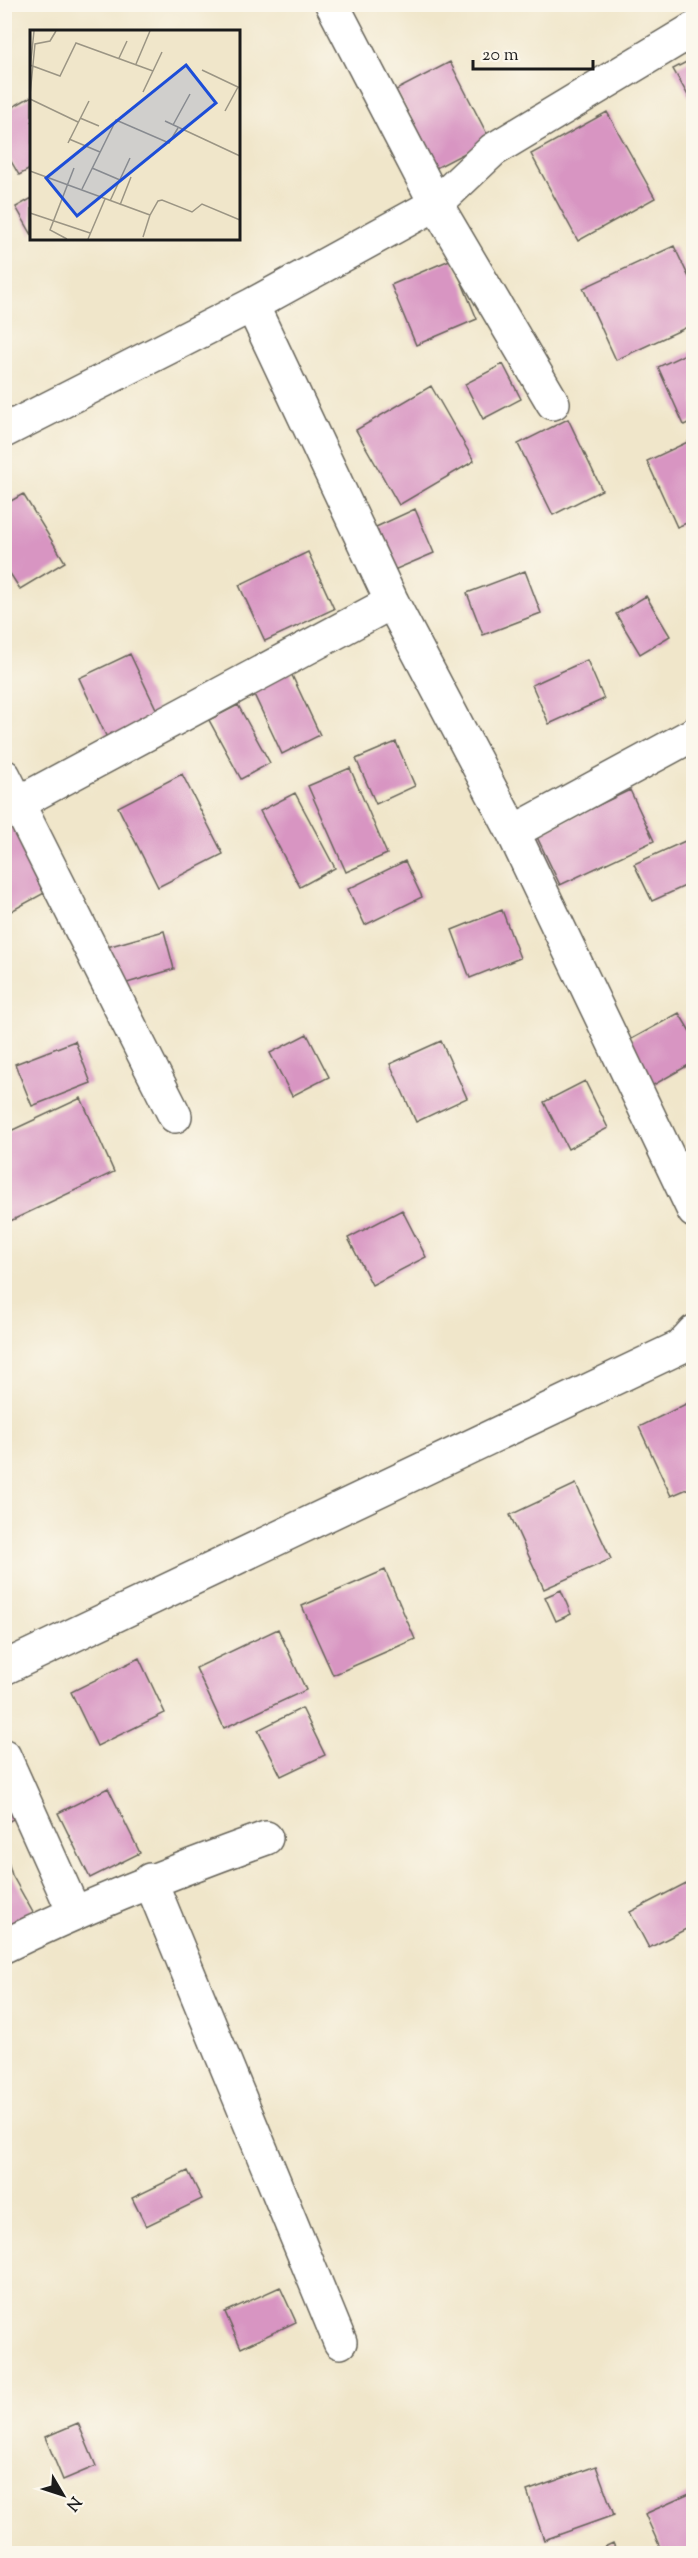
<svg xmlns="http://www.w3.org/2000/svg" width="698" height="2558" viewBox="0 0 698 2558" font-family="'Sorts Mill Goudy',serif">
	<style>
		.building { fill: #d895c2 }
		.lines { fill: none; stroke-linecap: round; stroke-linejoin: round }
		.minor-casing { stroke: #666359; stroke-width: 36 }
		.minor { stroke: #fff; stroke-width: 33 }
		.inset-road { fill: none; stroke: #9b9584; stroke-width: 1.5 }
		.view { fill: #1d4ed8; fill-opacity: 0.15; stroke: #1d4ed8; stroke-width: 3 }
		.inset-edge { fill: none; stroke: #1c1c1c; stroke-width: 3 }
	</style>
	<rect width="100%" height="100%" fill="#fbf7ec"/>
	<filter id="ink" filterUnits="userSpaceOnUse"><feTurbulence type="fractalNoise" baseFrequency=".0167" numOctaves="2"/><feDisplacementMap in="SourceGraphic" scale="12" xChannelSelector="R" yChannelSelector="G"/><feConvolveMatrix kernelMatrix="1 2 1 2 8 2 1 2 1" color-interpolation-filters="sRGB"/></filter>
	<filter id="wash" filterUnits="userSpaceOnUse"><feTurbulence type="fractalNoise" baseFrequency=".008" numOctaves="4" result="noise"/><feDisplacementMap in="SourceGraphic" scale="24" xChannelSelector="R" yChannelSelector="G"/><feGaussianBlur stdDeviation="1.35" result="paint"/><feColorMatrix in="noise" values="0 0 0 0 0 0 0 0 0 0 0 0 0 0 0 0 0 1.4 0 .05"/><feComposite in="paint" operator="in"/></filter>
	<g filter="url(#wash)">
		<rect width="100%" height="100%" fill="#f0e6ca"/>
		<g id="blocks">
			<path class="building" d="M694 58V106L673 69Z
				M450 62 490 140 436 168 396 90Z
				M32 96V168L19 175 4 149V112Z
				M607 112 655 198 578 241 531 154Z
				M32 198V235L16 207Z
				M674 246 694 288V324L616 360 583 288Z
				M452 259 477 319 416 345 391 285Z
				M694 350V420L684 425 658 367Z
				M503 364 521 399 483 419 465 384Z
				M431 386 474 461 399 505 356 430Z
				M568 419 602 490 553 515 518 444Z
				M694 439V520L677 527 647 461Z
				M23 494 65 562 20 589 4 564V505Z
				M415 509 434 553 394 570 376 527Z
				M308 552 334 609 265 641 239 585Z
				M525 571 541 613 483 635 467 593Z
				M646 596 670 636 640 654 616 614Z
				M130 654 159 715 108 740 79 678Z
				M587 660 604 699 549 724 532 685Z
				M289 669 320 735 282 754 251 688Z
				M238 705 270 763 241 779 209 720Z
				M396 742 415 786 376 804 356 759Z
				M350 768 387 854 346 872 308 786Z
				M182 774 223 854 158 887 118 807Z
				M630 790 654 841 560 885 536 835Z
				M295 793 335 868 300 887 260 811Z
				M13 827 48 891 4 915V831Z
				M694 837V882L652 901 634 864Z
				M405 861 422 897 365 925 348 889Z
				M502 910 520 958 470 978 452 930Z
				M164 931 174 969 117 986 107 947Z
				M679 1013 694 1038V1062L650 1087 626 1042Z
				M307 1034 329 1077 292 1096 270 1053Z
				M75 1041 91 1083 32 1106 15 1064Z
				M441 1041 467 1098 416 1122 390 1064Z
				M585 1081 608 1128 568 1149 544 1102Z
				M81 1098 114 1172 6 1223 4 1134Z
				M402 1210 426 1257 372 1285 348 1238Z
				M694 1400V1486L671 1496 639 1427Z
				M576 1484 611 1559 544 1589 510 1515Z
				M385 1570 415 1639 333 1675 302 1606Z
				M561 1590 571 1614 556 1621 545 1597Z
				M278 1629 306 1690 224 1728 196 1668Z
				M139 1658 165 1713 97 1746 71 1692Z
				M302 1708 325 1755 281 1776 258 1730Z
				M108 1788 140 1853 90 1878 58 1813Z
				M4 1797 15 1818 4 1824Z
				M8 1862 12 1875 36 1918 4 1934V1864Z
				M694 1879V1925L649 1948 630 1912Z
				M188 2171 202 2199 146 2226 132 2198Z
				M280 2287 296 2322 241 2348 225 2312Z
				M78 2423 96 2466 63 2480 45 2437Z
				M596 2466 614 2515 544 2540 527 2491Z
				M694 2492V2550L686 2554H663L645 2514Z
				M613 2543 618 2554H589Z"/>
		</g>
	</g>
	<g filter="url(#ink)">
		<use href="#blocks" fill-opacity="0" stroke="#666359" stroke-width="1.5"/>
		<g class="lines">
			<defs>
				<path id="minor" d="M332 4 436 204 553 403
					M252 305 392 602 513 832 694 1211
					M4 431 252 305 436 204 493 150 694 29
					M4 776 175 1116
					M18 803 392 602
					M513 832 694 734
					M4 1668 680 1347 694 1332
					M4 1756 74 1912
					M150 1880 340 2342
					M4 1946C90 1904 177 1870 266 1838"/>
			</defs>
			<use href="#minor" class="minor-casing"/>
			<use href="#minor" class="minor"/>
		</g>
	</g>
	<g transform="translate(30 30)">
		<rect width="210" height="210" fill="#f0e6ca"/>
		<path class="inset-road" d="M89 28 97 11M106 34 120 1M0 35 30 46 46 13 123 41M0 40 4 1M172 40 210 58M113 62 132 22M0 65 5 14 20 11 26 1M0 69 48 92M195 81 208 57M50 88 69 96M135 91 210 126M143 95 160 64M39 109 70 122M38 113 59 71M62 138 90 150M0 141 120 185 128 171 132 170 162 182 172 174 210 190M52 159 86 90 139 113 148 98M80 171 100 128M90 175 101 147M0 183 60 203M113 207 120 185M37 209 20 200 44 138M58 209 75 169"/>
		<path class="view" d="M156 35 186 73 47 186 16 148Z"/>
		<rect width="210" height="210" class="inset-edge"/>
	</g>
	<rect width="698" height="2558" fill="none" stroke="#fbf7ec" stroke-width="24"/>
	<g transform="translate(63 2495) rotate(129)" stroke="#fbf7ec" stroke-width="4.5" paint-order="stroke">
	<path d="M0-4.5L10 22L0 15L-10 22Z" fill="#1c1c1c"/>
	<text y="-9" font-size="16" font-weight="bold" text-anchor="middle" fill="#1c1c1c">N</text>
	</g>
	<path d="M473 60v9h120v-9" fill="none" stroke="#1c1c1c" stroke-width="3"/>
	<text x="482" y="60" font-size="18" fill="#1c1c1c" stroke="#fbf7ec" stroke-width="4.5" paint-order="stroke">20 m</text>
</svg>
